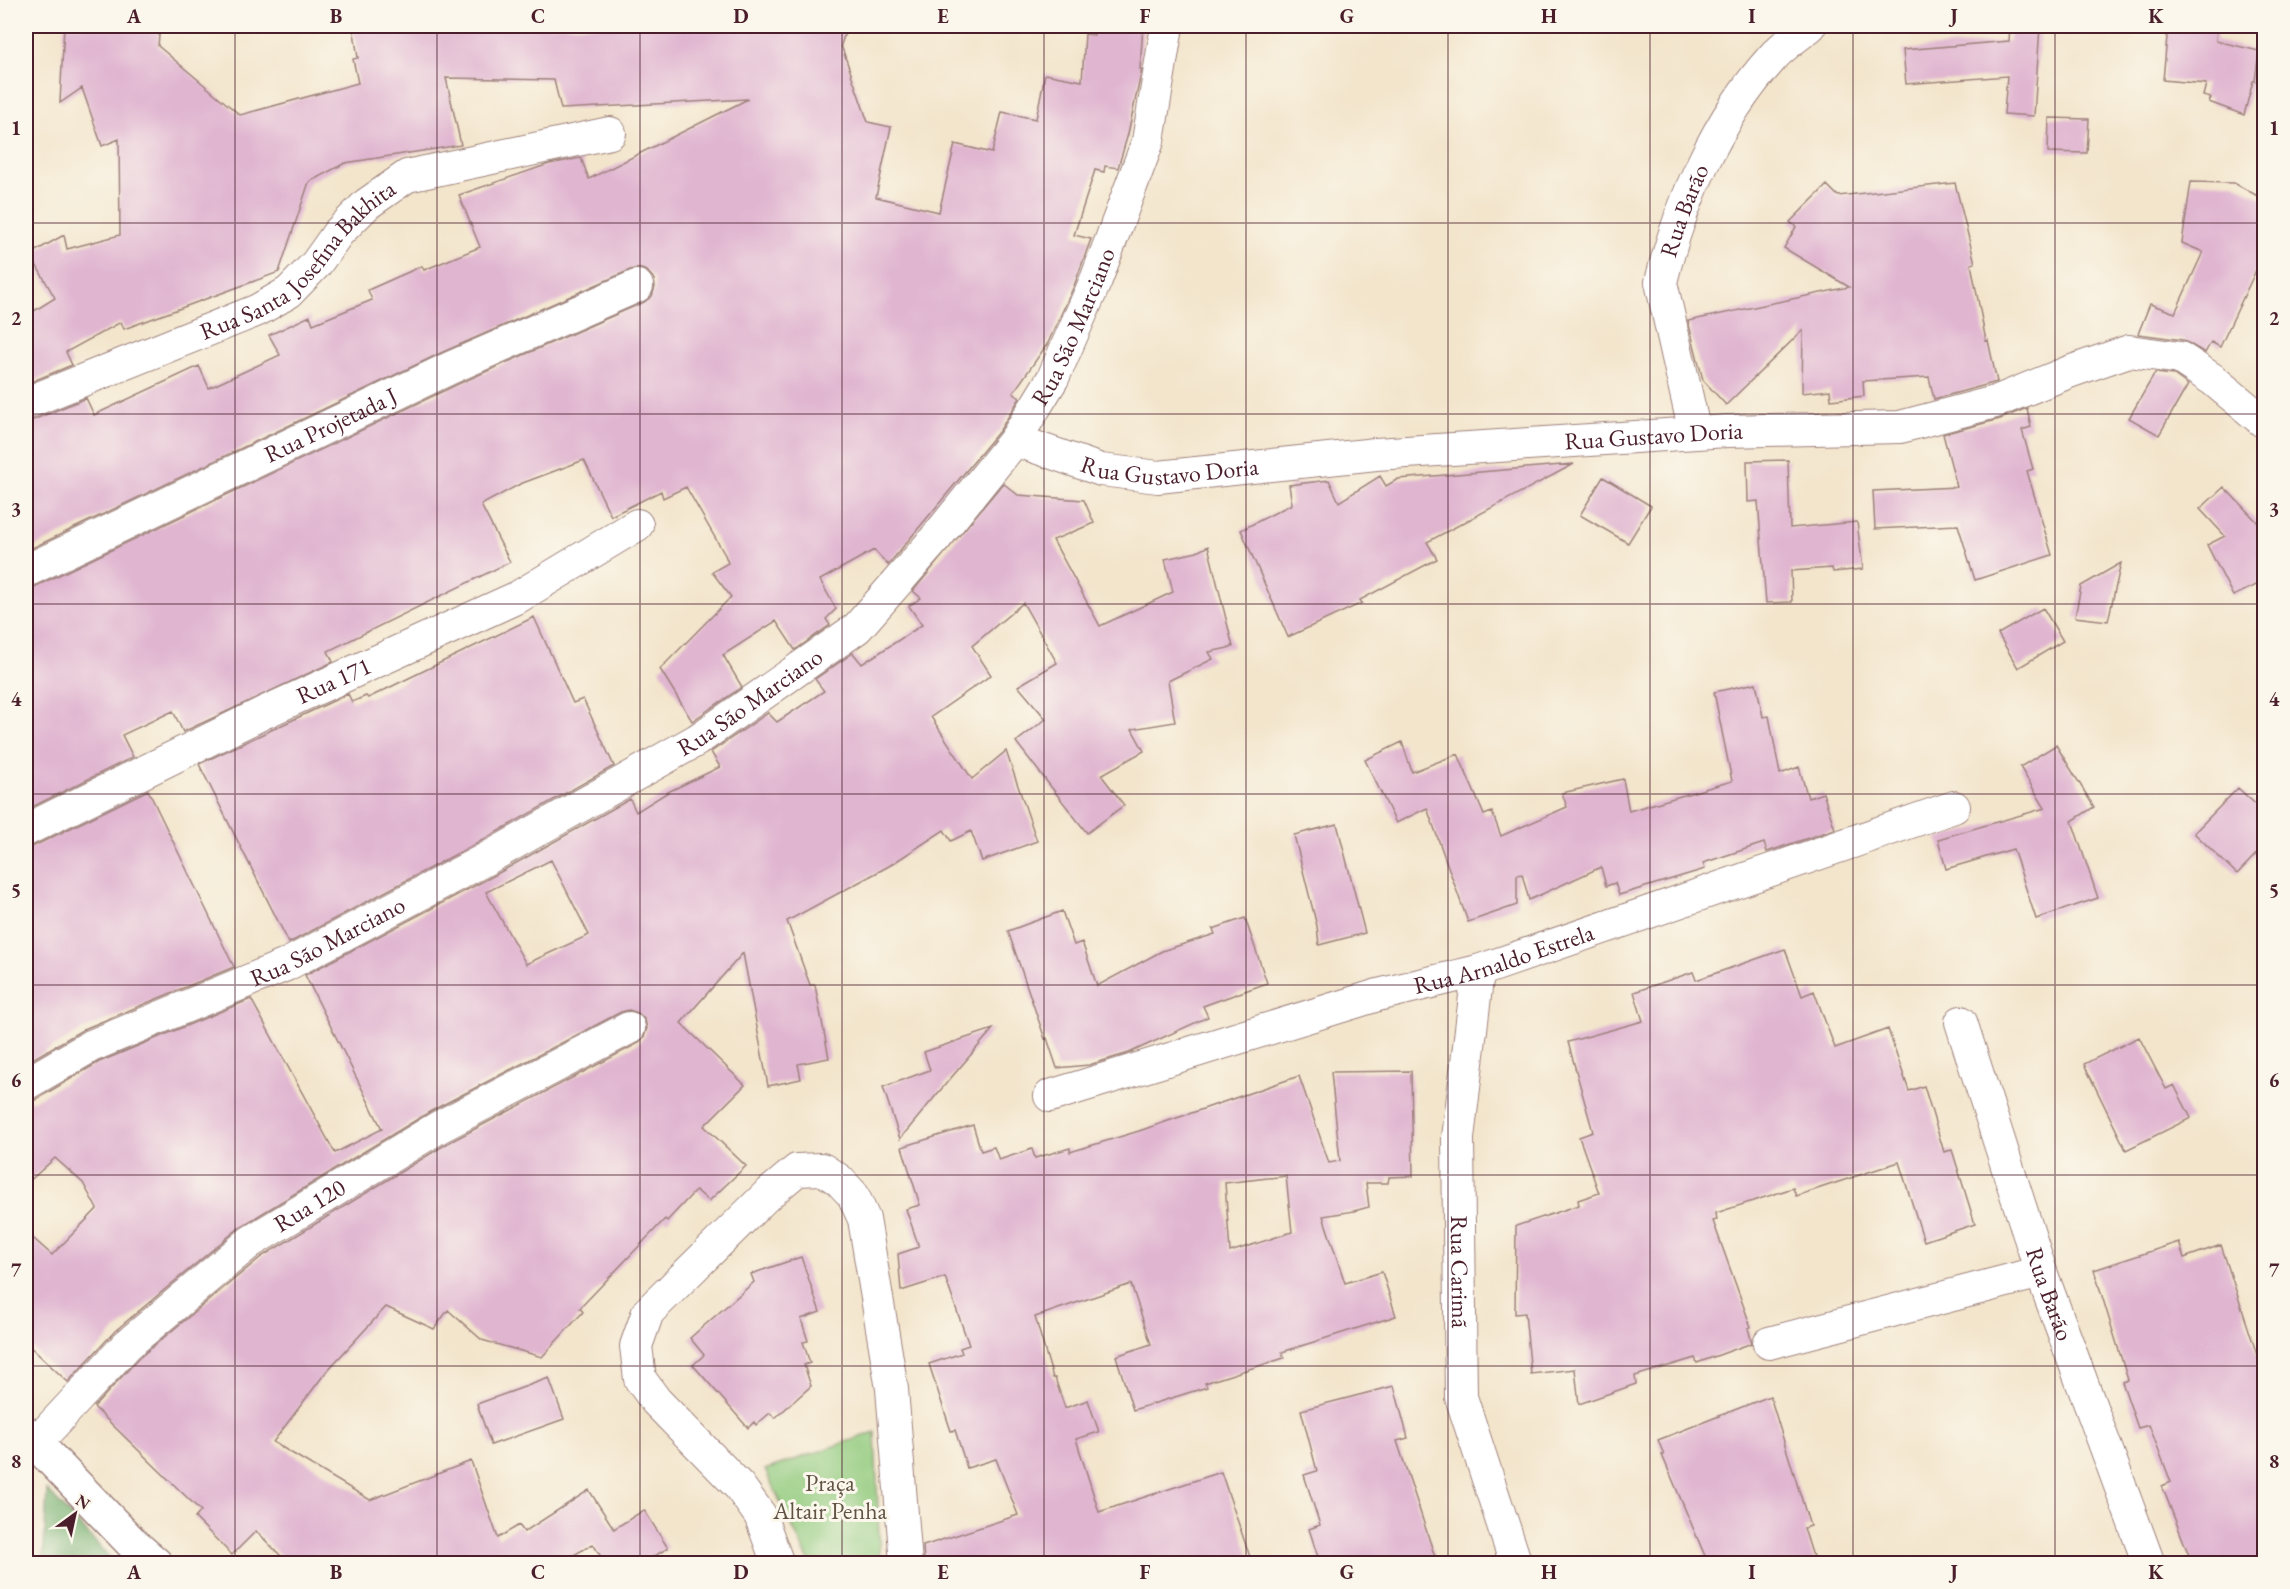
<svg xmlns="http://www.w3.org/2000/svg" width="2290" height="1589" viewBox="0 0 2290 1589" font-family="'EB Garamond',serif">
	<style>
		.green { fill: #92cb7e; stroke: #6e7554; stroke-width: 1.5 }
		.forest { fill: #75af6d; stroke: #60674c; stroke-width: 1.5 }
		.building { fill: #e0b5d0; fill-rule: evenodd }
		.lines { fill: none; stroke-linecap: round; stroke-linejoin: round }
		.street-casing { stroke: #9e827c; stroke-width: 34 }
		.secondary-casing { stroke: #9e827c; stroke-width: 36 }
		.street { stroke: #fff; stroke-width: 32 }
		.secondary { stroke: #fff; stroke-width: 33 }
		.grid { fill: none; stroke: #4a1f2b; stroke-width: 1.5; stroke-opacity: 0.55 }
		.labels { text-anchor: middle; stroke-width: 6; stroke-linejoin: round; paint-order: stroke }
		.street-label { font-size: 24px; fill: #4a1f2b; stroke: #fbf7ec }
		.park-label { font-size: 24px; fill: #605344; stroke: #fbf7ec }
		.neatline { fill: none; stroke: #4a1f2b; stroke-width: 2 }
		.grid-label { font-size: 20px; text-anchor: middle; font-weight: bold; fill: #4a1f2b }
	</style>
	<rect width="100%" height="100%" fill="#fbf7ec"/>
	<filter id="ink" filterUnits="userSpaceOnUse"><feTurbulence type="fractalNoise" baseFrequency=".0167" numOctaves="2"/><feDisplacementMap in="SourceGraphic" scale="12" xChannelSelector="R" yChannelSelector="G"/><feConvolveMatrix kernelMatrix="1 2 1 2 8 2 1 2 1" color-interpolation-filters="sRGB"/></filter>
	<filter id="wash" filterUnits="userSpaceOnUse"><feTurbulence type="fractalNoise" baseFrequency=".008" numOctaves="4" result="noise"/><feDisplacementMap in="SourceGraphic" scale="24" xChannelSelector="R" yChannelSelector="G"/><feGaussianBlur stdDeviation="1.35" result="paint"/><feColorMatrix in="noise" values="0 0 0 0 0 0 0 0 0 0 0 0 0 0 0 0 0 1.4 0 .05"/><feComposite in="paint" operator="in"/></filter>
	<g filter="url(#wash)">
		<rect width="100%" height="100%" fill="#f3e5cc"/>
		<path class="green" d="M875 1432 880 1563H810L765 1470Z"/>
		<path class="forest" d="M47 1490 115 1563H43Z"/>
		<g id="blocks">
			<path class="building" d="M64 26H160L158 46 240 115 358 83 353 59 358 58 353 26H847L841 45 868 122 891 127 876 197 939 212 955 144 992 153 1002 112 1036 119 1045 74 1082 81 1085 34 1094 35 1095 26H1143L1140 69H1142L1128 134 1118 168 1105 166 1104 172 1095 170 1074 235 1091 239 1074 286 1048 343 1013 393 1020 398 1000 430 888 565 874 550 820 580 836 609 826 619 830 625 795 650 776 621 723 655 742 687 692 721 660 669 731 597 712 572 728 563 725 555 686 487 663 498 661 491 611 516 584 460 520 484 481 505 510 562 328 651 333 662 183 732 173 711 122 735 133 757 26 810V589L34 587 458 384 644 302 652 296 655 287 654 279 647 271 638 268 630 270 443 352 26 551V421L33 420 86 398 94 415 199 366 209 388 280 355 269 335 310 316 313 324 372 300 368 290 422 266 424 270 480 247 459 195 549 164 581 158 589 179 748 99 561 109 554 80 446 78 461 145 345 163 309 182 279 272 124 329 121 322 66 352 72 365 26 384V316L55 298 30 254 64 235 67 249 120 235 119 139 102 146 82 88 60 103Z
				M2010 26H2040L2034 116 2004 114 2007 76 1906 84 1903 50 2009 41Z
				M2168 26 2217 28 2216 41 2259 51 2255 81H2253L2244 115 2209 102 2211 98 2203 96 2206 84 2163 80Z
				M2049 118 2089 119 2087 153 2048 152Z
				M2191 182 2234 183 2265 200V251L2220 347 2211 342 2205 353 2183 340 2138 334 2150 304 2175 313 2203 252 2182 243Z
				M1955 183 1975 263 1971 264 1986 341 1988 340 1997 382 1934 399 1929 377 1863 381 1864 396 1831 400 1830 390 1802 393 1803 330 1726 405 1703 380 1688 321 1849 287 1784 248 1796 227 1790 222 1827 185 1838 196Z
				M2155 373 2174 375 2188 385 2159 435 2129 418Z
				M2027 408 2031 427 2022 430 2033 469 2027 471 2052 555 1975 580 1958 525 1875 529 1873 491 1957 487 1943 434 2000 419Z
				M1788 460 1790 528 1857 522 1863 569 1833 572 1832 568 1791 571 1792 602 1766 603 1758 501 1748 502 1747 461Z
				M1574 464 1427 542 1437 559 1360 600 1362 603 1288 637 1241 530 1292 504 1289 485 1329 480 1339 502 1380 476 1386 486 1398 479Z
				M1603 477 1651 506 1628 543 1580 515Z
				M1003 483 1018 495 1084 500 1094 523 1053 540 1100 626 1173 592 1165 559 1197 552 1208 546 1233 647 1209 652 1213 659 1168 681 1175 722 1132 729 1144 751 1101 775 1124 805 1087 833 1016 742 1046 719 1018 686 1057 663 1023 603 972 646 991 675 931 717 972 779 1006 751 1037 841 982 861 971 831 951 841 944 830 889 866 787 921 810 985H815L829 1058 798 1064 801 1079 768 1086 743 953 681 1023 745 1085 704 1126 746 1166 709 1201 696 1190 667 1221 665 1219 580 1308 583 1312 542 1357 482 1340 448 1310 434 1329 386 1307 326 1372 273 1442 370 1500 471 1461 498 1538 519 1525 524 1532 589 1490 614 1529 644 1510 668 1548 643 1563H605L593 1544 560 1563H288L256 1531 232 1555 195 1518 201 1511 94 1407 139 1358 261 1257 448 1143 637 1044 644 1037 647 1028 645 1020 638 1013 629 1010 621 1012 431 1111 240 1227 115 1331 68 1382 26 1343V1232L52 1255 97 1209 83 1183 55 1158 26 1184V1102L35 1100 99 1062 251 999 335 1153 382 1129 305 975 495 875 630 799 636 812 668 792 720 767 711 752 768 713 777 722 824 691 815 679 853 653 862 664 922 625 909 606 921 598 913 591ZM551 860 589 935 526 964 486 892Z
				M2224 487 2265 530V581L2233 596 2207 545 2225 536 2200 509Z
				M2121 563 2108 621 2075 617 2081 586Z
				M2043 608 2063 641 2018 668 1998 634Z
				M534 617 573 703 583 699 614 766 477 843 289 943 199 764 348 694 352 702 366 696 368 698Z
				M1756 683 1763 717 1769 716 1780 774 1799 767 1808 798 1823 793 1835 829 1767 852 1764 843 1703 863 1705 869 1619 895 1615 883 1606 886 1601 867 1529 900 1522 874 1517 875V905L1468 922 1427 808 1396 823 1365 760 1402 742 1412 772 1458 754 1484 815 1492 812 1501 836 1567 807 1562 793 1623 779 1629 811 1732 781 1714 692Z
				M2056 745 2094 807 2072 821 2098 898 2036 919 2013 849 1946 869 1938 839 2045 808 2020 767Z
				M2238 788 2265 813V845L2237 874 2194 833Z
				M148 790 234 967 84 1029 26 1063V848L34 846Z
				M1337 824 1365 933 1319 945 1317 926 1294 835Z
				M1062 911 1074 945 1082 942 1097 986 1162 951 1215 934 1213 929 1245 918 1267 983 1203 1006 1208 1017 1129 1053 1089 1065 1057 1068 1047 1038 1045 1039 1008 931Z
				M1785 949 1802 996 1814 991 1835 1048 1888 1029 1909 1091 1924 1086 1944 1152 1952 1150 1975 1224 1924 1241 1899 1162 1796 1196 1793 1188 1716 1213 1717 1220 1713 1221 1751 1327 1748 1328 1752 1343 1697 1363 1695 1358 1635 1376 1636 1384 1579 1404 1575 1369 1531 1374 1525 1313 1515 1314 1516 1226 1579 1205 1578 1200 1599 1193 1579 1137 1593 1132 1568 1042 1643 1021 1634 992 1693 972 1696 980Z
				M993 1029 938 1093 900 1139 883 1087 930 1070 924 1052Z
				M2139 1037 2166 1089 2174 1085 2191 1118 2126 1150 2084 1064Z
				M1411 1071 1413 1176 1389 1177 1388 1183H1366L1369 1207 1354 1211 1323 1216 1345 1283 1382 1272 1396 1316 1282 1352 1284 1358 1205 1383 1207 1387 1133 1410 1116 1356 1151 1344 1131 1284 1035 1317 1053 1378H1055L1065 1408 1088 1400 1099 1432 1076 1439 1099 1512 1221 1472 1252 1563H924L923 1546 1018 1515 996 1459 967 1468 955 1430 951 1431 929 1364 962 1353 960 1348 969 1345 945 1277 901 1291 898 1254 919 1247 906 1209 920 1205 902 1147 973 1125 981 1151 994 1147 999 1160 1032 1149 1035 1158 1070 1148V1152L1139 1131 1299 1076 1329 1163 1340 1161 1331 1072ZM1286 1176 1292 1232 1230 1252 1225 1183Z
				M2179 1242 2184 1258 2221 1245 2265 1379V1563H2192L2162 1486 2171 1482 2149 1425 2138 1428 2122 1382 2128 1380 2094 1270Z
				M801 1257 820 1312 801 1319 808 1341 803 1342 810 1363 804 1365 811 1386 775 1418 770 1413 756 1425 754 1422 748 1428 693 1365 704 1355 690 1338 754 1282 751 1274Z
				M549 1378 564 1419 491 1445 477 1404Z
				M1394 1386 1408 1438 1397 1441 1437 1563H1320L1309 1529 1320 1525 1304 1475 1317 1471 1301 1410Z
				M1770 1396 1810 1526 1804 1528 1815 1563H1708L1662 1455H1664L1658 1440Z"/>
		</g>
	</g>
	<g filter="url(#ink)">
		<use href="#blocks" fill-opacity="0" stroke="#9e827c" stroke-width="1.5"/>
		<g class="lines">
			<defs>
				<g id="street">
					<path id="s1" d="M26 403 258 310 289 292 316 264 338 233 367 204 407 176 610 133"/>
					<path id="s2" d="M1695 433 1661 282C1680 203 1717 119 1772 58 1782 46 1798 36 1810 26"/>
					<path id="s3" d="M1015 440 1101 470 1158 477 1376 454 1727 431 1900 427 1995 402 2069 372 2129 351 2180 358 2212 379 2264 422"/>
					<path id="s4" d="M26 571 450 368 637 286"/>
					<path id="s5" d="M26 830 263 713 518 597 637 525"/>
					<path id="s6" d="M1478 971 1458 1138 1461 1397 1516 1564"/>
					<path id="s7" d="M1961 1022 2041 1272 2149 1564"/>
					<path id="s8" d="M26 1084 91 1046 286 965 486 859 697 740 857 628 935 539 1015 440 1053 378 1096 280 1148 141 1167 26"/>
					<path id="s9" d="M1050 1096 1378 995 1478 971 1954 807"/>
					<path d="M1769 1343 2041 1272"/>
					<path id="s10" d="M36 1443 127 1345 250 1242 439 1127 629 1028"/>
					<path d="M778 1564 760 1515 739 1486 656 1401 640 1379 636 1346 648 1312 766 1196 797 1170 822 1169 839 1180 853 1195 864 1219 892 1389 906 1564"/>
				</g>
				<path id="secondary" d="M26 1433 134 1545 156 1564"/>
			</defs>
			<use href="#street" class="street-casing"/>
			<use href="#secondary" class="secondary-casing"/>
			<use href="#street" class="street"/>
			<use href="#secondary" class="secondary"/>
		</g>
	</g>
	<path class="grid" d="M235 26V1564M437 26V1564M640 26V1564M842 26V1564M1044 26V1564M1246 26V1564M1448 26V1564M1650 26V1564M1853 26V1564M2055 26V1564M26 223H2264M26 414H2264M26 604H2264M26 794H2264M26 985H2264M26 1175H2264M26 1366H2264"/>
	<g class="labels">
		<g class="street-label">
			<text dy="8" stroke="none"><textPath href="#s2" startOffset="230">Rua Barão</textPath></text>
			<text dy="8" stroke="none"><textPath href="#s1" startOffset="312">Rua Santa Josefina Bakhita</textPath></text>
			<text dy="8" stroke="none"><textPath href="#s8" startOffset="1324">Rua São Marciano</textPath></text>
			<text dy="8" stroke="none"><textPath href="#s4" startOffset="338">Rua Projetada J</textPath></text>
			<text dy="8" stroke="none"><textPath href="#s3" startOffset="646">Rua Gustavo Doria</textPath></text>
			<text dy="8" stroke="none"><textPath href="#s3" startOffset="160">Rua Gustavo Doria</textPath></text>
			<text dy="8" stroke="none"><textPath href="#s5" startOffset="342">Rua 171</textPath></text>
			<text dy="8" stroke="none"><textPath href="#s8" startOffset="820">Rua São Marciano</textPath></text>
			<text dy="8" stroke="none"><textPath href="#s8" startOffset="334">Rua São Marciano</textPath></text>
			<text dy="8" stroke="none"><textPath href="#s9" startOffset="474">Rua Arnaldo Estrela</textPath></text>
			<text dy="8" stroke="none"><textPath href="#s10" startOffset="364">Rua 120</textPath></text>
			<text dy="8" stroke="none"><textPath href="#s6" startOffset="302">Rua Carimã</textPath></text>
			<text dy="8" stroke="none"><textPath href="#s7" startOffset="286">Rua Barão</textPath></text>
		</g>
		<g class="park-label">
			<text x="830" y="1491">Praça<tspan x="830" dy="28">Altair Penha</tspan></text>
		</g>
	</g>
	<rect width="2290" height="1589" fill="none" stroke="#fbf7ec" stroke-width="66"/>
	<g transform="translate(75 1514) rotate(33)" stroke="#fbf7ec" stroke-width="4.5" paint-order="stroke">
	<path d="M0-4.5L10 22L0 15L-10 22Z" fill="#4a1f2b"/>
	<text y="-9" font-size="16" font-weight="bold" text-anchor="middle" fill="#4a1f2b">N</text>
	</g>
	<rect x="33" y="33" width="2224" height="1523" class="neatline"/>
	<g class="grid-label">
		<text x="134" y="23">A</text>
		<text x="336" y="23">B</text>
		<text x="538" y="23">C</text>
		<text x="741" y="23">D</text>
		<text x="943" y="23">E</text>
		<text x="1145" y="23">F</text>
		<text x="1347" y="23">G</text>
		<text x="1549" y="23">H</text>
		<text x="1752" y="23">I</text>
		<text x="1954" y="23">J</text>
		<text x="2156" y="23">K</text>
		<text x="16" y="135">1</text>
		<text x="2274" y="135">1</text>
		<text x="16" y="325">2</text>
		<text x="2274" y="325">2</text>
		<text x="16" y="516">3</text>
		<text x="2274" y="516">3</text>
		<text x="16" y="706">4</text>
		<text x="2274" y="706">4</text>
		<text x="16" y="897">5</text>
		<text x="2274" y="897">5</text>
		<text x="16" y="1087">6</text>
		<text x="2274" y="1087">6</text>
		<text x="16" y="1277">7</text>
		<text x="2274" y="1277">7</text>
		<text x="16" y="1468">8</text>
		<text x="2274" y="1468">8</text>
		<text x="134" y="1579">A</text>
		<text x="336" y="1579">B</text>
		<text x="538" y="1579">C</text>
		<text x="741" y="1579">D</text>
		<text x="943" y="1579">E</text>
		<text x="1145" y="1579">F</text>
		<text x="1347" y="1579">G</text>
		<text x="1549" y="1579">H</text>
		<text x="1752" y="1579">I</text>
		<text x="1954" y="1579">J</text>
		<text x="2156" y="1579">K</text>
	</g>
</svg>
